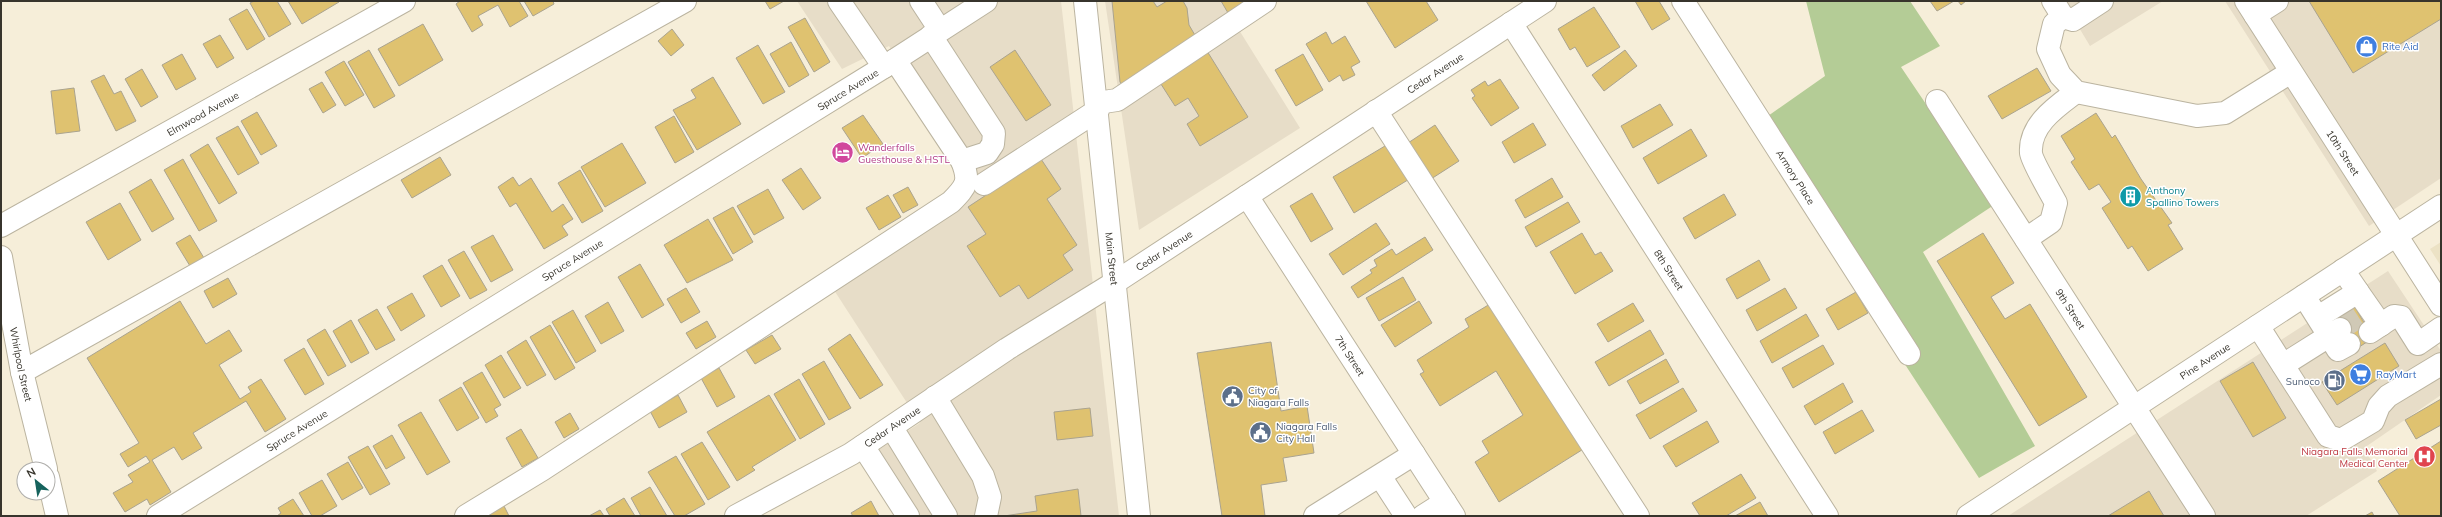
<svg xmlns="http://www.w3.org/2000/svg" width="2442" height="517" viewBox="0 0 2442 517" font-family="Mulish,sans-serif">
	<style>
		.commercial { fill: #e7ddc8 }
		.built { fill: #ece2c5 }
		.green { fill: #b4cc96 }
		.building { fill: #dfc270; stroke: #aaa38f }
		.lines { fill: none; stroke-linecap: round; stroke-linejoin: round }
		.minor-tunnel { stroke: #d0c9b6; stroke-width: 22; stroke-dasharray: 22 11; stroke-linecap: butt }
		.minor-casing { stroke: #bbb4a0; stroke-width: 24 }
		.major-casing { stroke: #bbb4a0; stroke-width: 24 }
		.minor { stroke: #fff; stroke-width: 22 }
		.major { stroke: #fff; stroke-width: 22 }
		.labels { text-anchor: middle; stroke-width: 3; stroke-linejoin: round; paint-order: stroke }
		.shop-label { font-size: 10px; fill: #366cbe; stroke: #fff; text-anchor: start }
		.street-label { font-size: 10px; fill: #37342c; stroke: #fff }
		.hotel-label { font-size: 10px; fill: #b23c85; stroke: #fff; text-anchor: start }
		.culture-label { font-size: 10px; fill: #0d838f; stroke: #fff; text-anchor: start }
		.service-label { font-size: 10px; fill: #4e5e75; stroke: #fff; text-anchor: start }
		.health-label { font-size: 10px; fill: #be3a42; stroke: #fff; text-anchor: end }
	</style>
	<rect width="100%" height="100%" fill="#f6eed9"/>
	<path class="commercial" d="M797 1H1061L1119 516H905L867 457 920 423 832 287 981 184 889 46 842 69Z
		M1105 1H1221L1300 128 1139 230Z
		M2063 1H2163L2090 46Z
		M2225 1H2441V178L2369 226Z
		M2388 271 2441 351V395L2364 448 2377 471 2306 516H2008Z"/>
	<path class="built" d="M2441 242V266L2430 249Z"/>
	<path class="green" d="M1806 1H1910L1940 46 1901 67 1994 205 1923 252 2035 446 1979 478 1751 128 1825 76Z"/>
	<path class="building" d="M254 1H277L291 24 269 37 250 3Z
		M288 1H339V2L302 24Z
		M460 1H519L528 16 510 27 498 5 478 16 483 25 472 32 456 4Z
		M524 1H553L554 4 533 16Z
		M765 1H784L770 9Z
		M1112 1H1153L1157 7 1167 1H1183L1187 8 1189 25 1199 42 1124 88 1120 82Z
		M1221 1H1258L1231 18Z
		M1366 1H1426L1438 20 1395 48Z
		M1635 1H1659L1670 19 1652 30Z
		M1930 1H1954L1937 11Z
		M1958 1H1966L1961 5Z
		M2309 1H2441V19L2353 73Z
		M1594 7 1620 47 1587 67 1575 47 1570 50 1558 29Z
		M247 9 265 39 247 50 229 19Z
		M805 18 830 62 814 72 788 27Z
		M423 24 443 60 399 86 378 49Z
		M672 29 684 45 671 56 658 41Z
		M1326 32 1332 44 1345 36 1360 62 1351 67 1355 75 1343 81 1340 75 1329 82 1306 44Z
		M220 35 234 58 217 68 203 44Z
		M791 42 809 75 789 87 770 54Z
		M758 45 785 92 763 104 736 58Z
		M369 50 395 96 374 108 348 62Z
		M1015 50 1051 105 1026 121 990 67Z
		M1625 50 1637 66 1604 91 1592 75Z
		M1207 51 1248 117 1200 146 1187 124 1199 116 1188 98 1175 106 1159 81Z
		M182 54 196 79 176 90 162 65Z
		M1303 54 1323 90 1296 106 1275 70Z
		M344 61 364 95 345 106 325 72Z
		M2037 68 2051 91 2002 119 1988 96Z
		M142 69 158 97 141 107 125 79Z
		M104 75 114 94 121 91 136 121 116 131 91 81Z
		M713 77 741 124 697 150 673 110 696 98 691 90Z
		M1500 79 1519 108 1491 126 1472 98 1475 96 1471 90 1485 81 1488 86Z
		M322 82 336 105 323 113 309 89Z
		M74 88 80 131 56 134 51 91Z
		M1660 104 1673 125 1633 148 1621 126Z
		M257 112 277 146 261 155 241 121Z
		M2096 113 2112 138 2115 135 2141 179 2172 223 2168 225 2183 249 2148 271 2132 246 2128 249 2102 208 2111 202 2099 184 2089 190 2071 162 2075 159 2061 136Z
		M863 115 883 144 862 158 842 128Z
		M674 116 694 152 675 163 655 127Z
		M1533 123 1546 145 1514 163 1502 142Z
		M1435 125 1459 161 1431 179 1408 143Z
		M238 126 259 163 238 175 216 138Z
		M1691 129 1707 156 1658 184 1643 158Z
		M622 143 646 183 605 207 581 167Z
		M1390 143 1411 178 1354 213 1333 177Z
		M208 144 237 193 219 204 190 155Z
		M440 157 451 175 412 198 401 180Z
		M183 159 217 221 199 231 164 170Z
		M1041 159 1061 189 1047 199 1077 245 1063 255 1073 270 1028 299 1019 285 1000 297 967 246 986 234 968 207Z
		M801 168 821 198 803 210 782 180Z
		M580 170 603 211 582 223 558 183Z
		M513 177 519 186 531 178 552 212 563 204 573 219 562 226 568 235 544 249 516 203 510 207 498 187Z
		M1552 178 1563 197 1525 218 1515 200Z
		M151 179 174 219 152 232 129 192Z
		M908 187 918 205 903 213 893 195Z
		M768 189 784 218 754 235 737 206Z
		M1312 193 1333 229 1311 242 1290 206Z
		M1724 194 1736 215 1695 239 1683 218Z
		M888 195 901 217 879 230 866 208Z
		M1568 202 1580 222 1536 247 1525 227Z
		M120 203 141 240 108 260 86 222Z
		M733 207 753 242 733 254 713 218Z
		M708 219 733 260 687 283 664 245Z
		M1376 223 1390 244 1343 275 1329 254Z
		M1582 233 1595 255 1601 252 1613 271 1575 294 1550 252Z
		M1983 233 2014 283 1991 297 2005 319 2030 304 2087 397 2039 426 1937 261Z
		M190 235 204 258 190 266 176 243Z
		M493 235 513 270 491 282 471 247Z
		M1425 237 1433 250 1358 298 1351 287 1372 273 1370 270 1377 266 1374 260 1392 249 1396 255Z
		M464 251 487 290 470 299 448 260Z
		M1759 260 1770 280 1737 299 1726 279Z
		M640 264 664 305 642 318 618 277Z
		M442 265 460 296 441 307 423 276Z
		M1403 277 1416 300 1379 321 1366 298Z
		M228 278 237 294 213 308 204 291Z
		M686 288 700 312 681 323 667 299Z
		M1785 288 1797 308 1757 331 1746 310Z
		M1856 292 1868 313 1838 330 1826 309Z
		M412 293 425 316 401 331 387 307Z
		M180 301 206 344 229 330 242 351 219 365 240 399 251 392 248 387 261 379 286 419 265 432 246 401 193 433 202 448 182 460 174 447 152 460 171 492 150 505 147 499 125 512 113 493 133 482 128 475 150 462 146 456 128 467 120 454 139 443 87 358Z
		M1419 301 1432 323 1395 347 1381 325Z
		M1495 301 1585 448 1499 502 1475 462 1489 453 1482 441 1523 415 1496 371 1440 406 1420 374 1424 372 1417 360 1469 327 1465 319Z
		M608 302 624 331 601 344 585 316Z
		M2352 302 2373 338 2353 351 2331 314Z
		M1633 303 1644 321 1608 342 1597 324Z
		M377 309 395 340 376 350 358 320Z
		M573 310 596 351 576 363 552 322Z
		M1806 314 1819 336 1772 363 1760 341Z
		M351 320 369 353 351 363 333 331Z
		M707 321 716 337 696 349 686 333Z
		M550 325 575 368 555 380 530 337Z
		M325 329 346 366 328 376 307 340Z
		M1650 330 1664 354 1609 386 1595 362Z
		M850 334 883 385 860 399 828 349Z
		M772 335 781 349 755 364 746 350Z
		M526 340 546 375 527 386 507 352Z
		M1271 342 1281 411 1307 406 1314 453 1283 458 1287 481 1261 485 1265 516H1222L1197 353Z
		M2385 343 2399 366 2337 405 2322 382Z
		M1823 345 1834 364 1793 388 1782 368Z
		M304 348 324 384 305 395 284 360Z
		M501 355 521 388 504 398 485 365Z
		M1666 359 1679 382 1640 404 1627 381Z
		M824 361 851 408 829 420 802 374Z
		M2253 362 2286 418 2253 437 2220 381Z
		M719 368 735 397 717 407 701 378Z
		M482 372 501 405 494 409 498 416 486 423 463 383Z
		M799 379 825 424 800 439 774 394Z
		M1843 383 1853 402 1815 425 1804 406Z
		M461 387 479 418 457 431 439 400Z
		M1683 388 1697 411 1650 439 1636 415Z
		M678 395 687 412 659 428 650 411Z
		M769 395 796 440 752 467 755 470 737 481 707 432Z
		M2441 399V425L2416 439 2405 420Z
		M1090 408 1093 436 1057 440 1054 412Z
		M1862 410 1874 431 1835 454 1823 432Z
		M421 412 450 462 427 475 398 425Z
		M570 413 579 429 564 438 555 422Z
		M1707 421 1719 442 1676 467 1663 446Z
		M521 429 538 458 522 467 506 438Z
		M392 435 405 458 386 469 373 446Z
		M2441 441V516H2400L2378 481Z
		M702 442 730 487 708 500 681 454Z
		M368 446 390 484 370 495 348 457Z
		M676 456 705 504 684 516H675L648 472Z
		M348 462 363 488 342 500 327 474Z
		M1741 474 1756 498 1726 516H1700L1692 503Z
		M322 480 337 506 320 516H312L299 493Z
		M650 487 667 516H641L631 498Z
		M1078 489 1081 516H1004L1037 511 1035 496Z
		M2149 491 2164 516H2108Z
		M624 498 635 516H610L606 509Z
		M293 499 304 516H277L281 513 278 508Z
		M871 501 879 516H853L851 513Z
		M1760 502 1768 516H1735Z
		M503 504 509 516H482Z
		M600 510 604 516H589Z
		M2372 512 2374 516H2365Z"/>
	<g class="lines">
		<path class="minor-tunnel" d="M2340 329 2360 316"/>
		<defs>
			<g id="minor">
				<path d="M839 1 884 67"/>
				<path d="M921 1 940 30"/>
				<path id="s1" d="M1683 1 1909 354"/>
				<path d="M2053 1 2063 17 2073 20 2102 1"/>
				<path id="s2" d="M2246 1 2441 305"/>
				<path d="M2255 15 2277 1"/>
				<path d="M2063 17 2054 24 2048 49 2060 75 2076 92 2197 116 2225 113 2291 72"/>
				<path id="s3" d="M1511 23 1827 516"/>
				<path d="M931 36 994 133 993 144 987 153 962 161"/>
				<path id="s4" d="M1937 101 2204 516"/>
				<path d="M1097 103 1117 100 1265 1"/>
				<path d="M1376 111 1638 516"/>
				<path d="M984 184 1098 110"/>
				<path id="s5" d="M1247 196 1454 516"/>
				<path id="s6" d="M1 226 404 1"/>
				<path d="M2026 239 2051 222 2056 203C2051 193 2032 162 2031 153 2029 125 2056 107 2076 92"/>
				<path id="s7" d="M1 257 22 372 46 469"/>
				<path d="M2358 292 2381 325"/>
				<path d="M2304 296 2338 350 2349 344"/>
				<path d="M2318 317 2358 292 2343 270"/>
				<path d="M2258 326 2328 436 2341 440 2373 421 2379 406 2388 396 2441 364"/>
				<path d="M2370 332 2394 316 2401 317 2418 344 2441 328"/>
				<path d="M2283 365 2340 329"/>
				<path d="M22 372 685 1"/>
				<path d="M935 397 983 476 990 497 986 516"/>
				<path d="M892 428 946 516"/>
				<path d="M863 446 908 516"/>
				<path d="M1380 476 1406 516"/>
				<path d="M48 477 57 516"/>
				<path id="s8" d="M158 516 884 67 986 1"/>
				<path d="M466 516 543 469 951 202C967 186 970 181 962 161L895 60"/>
				<path id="s9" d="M736 516 851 454 1007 349 1114 283 1545 1"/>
				<path d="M1315 516 1414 454"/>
				<path d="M1423 516 1445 502"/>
			</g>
			<g id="major">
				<path id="s10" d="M1085 1 1139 516"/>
				<path id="s11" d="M1968 516 2441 206"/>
			</g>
		</defs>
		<use href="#minor" class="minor-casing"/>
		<use href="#major" class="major-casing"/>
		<use href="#minor" class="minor"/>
		<use href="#major" class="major"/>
	</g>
	<defs>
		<symbol id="shop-disc" viewBox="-11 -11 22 22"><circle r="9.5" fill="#3f7fe0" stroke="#fff"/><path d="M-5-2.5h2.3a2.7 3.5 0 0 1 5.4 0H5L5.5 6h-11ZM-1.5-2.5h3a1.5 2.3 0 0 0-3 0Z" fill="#fff"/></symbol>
		<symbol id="hotel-disc" viewBox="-11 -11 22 22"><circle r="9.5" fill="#d1479c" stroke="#fff"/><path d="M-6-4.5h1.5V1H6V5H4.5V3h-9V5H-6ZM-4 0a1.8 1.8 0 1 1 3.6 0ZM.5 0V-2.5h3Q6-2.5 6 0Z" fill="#fff"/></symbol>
		<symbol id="building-disc" viewBox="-11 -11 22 22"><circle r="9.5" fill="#0f9aa8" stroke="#fff"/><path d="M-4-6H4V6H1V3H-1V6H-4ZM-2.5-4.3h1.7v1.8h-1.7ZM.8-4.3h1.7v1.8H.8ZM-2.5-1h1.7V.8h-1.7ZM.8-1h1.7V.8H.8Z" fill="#fff"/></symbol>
		<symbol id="supermarket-disc" viewBox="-11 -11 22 22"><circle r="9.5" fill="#3f7fe0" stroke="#fff"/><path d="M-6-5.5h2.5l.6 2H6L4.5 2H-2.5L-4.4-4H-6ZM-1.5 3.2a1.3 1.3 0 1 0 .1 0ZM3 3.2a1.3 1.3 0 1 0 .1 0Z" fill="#fff"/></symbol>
		<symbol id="fuel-disc" viewBox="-11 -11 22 22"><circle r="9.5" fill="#5c6f8a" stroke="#fff"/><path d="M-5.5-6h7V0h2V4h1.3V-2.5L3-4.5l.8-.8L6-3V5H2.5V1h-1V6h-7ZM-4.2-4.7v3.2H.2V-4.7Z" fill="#fff"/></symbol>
		<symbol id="civic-disc" viewBox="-11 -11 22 22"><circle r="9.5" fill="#5c6f8a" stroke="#fff"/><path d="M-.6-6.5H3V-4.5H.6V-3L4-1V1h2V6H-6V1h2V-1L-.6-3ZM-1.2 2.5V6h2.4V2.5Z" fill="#fff"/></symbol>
		<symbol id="hospital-disc" viewBox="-11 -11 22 22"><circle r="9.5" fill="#e0444e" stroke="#fff"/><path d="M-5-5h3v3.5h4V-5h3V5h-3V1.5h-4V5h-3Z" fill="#fff"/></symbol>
	</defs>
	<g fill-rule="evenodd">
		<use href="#shop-disc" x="2354" y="34" width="25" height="25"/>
		<use href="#hotel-disc" x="830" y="140" width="25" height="25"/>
		<use href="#building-disc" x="2118" y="184" width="25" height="25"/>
		<use href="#supermarket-disc" x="2348" y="362" width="25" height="25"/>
		<use href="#fuel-disc" x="2322" y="368" width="25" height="25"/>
		<use href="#civic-disc" x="1220" y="384" width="25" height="25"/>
		<use href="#civic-disc" x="1248" y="420" width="25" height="25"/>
		<use href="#hospital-disc" x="2412" y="444" width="25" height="25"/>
	</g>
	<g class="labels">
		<g class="shop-label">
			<text x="2382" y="50">Rite Aid</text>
			<text x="2376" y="378">RayMart</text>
		</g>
		<g class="street-label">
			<text dy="4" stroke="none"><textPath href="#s9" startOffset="828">Cedar Avenue</textPath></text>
			<text dy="4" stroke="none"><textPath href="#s8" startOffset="811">Spruce Avenue</textPath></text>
			<text dy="4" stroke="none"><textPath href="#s6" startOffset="231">Elmwood Avenue</textPath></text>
			<text dy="4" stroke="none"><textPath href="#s2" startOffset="180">10th Street</textPath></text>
			<text dy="4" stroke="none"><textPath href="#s1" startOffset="209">Armory Place</textPath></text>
			<text dy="4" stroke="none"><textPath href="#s9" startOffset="504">Cedar Avenue</textPath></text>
			<text dy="4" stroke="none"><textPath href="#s8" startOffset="487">Spruce Avenue</textPath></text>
			<text dy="4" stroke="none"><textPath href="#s10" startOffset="259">Main Street</textPath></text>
			<text dy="4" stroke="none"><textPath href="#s3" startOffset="293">8th Street</textPath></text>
			<text dy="4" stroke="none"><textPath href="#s4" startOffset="247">9th Street</textPath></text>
			<text dy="4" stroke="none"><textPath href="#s5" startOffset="190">7th Street</textPath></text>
			<text dy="4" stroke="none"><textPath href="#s11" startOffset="283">Pine Avenue</textPath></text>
			<text dy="4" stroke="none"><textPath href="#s7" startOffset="109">Whirlpool Street</textPath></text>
			<text dy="4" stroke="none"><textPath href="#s9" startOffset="180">Cedar Avenue</textPath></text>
			<text dy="4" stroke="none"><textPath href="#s8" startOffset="163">Spruce Avenue</textPath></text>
		</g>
		<g class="hotel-label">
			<text x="858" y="151">Wanderfalls<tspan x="858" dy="12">Guesthouse &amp; HSTL</tspan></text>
		</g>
		<g class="culture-label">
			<text x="2146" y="194">Anthony<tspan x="2146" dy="12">Spallino Towers</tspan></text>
		</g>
		<g class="service-label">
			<text x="2320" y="385" text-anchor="end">Sunoco</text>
			<text x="1248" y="394">City of<tspan x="1248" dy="12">Niagara Falls</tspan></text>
			<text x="1276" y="430">Niagara Falls<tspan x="1276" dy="12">City Hall</tspan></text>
		</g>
		<g class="health-label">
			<text x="2408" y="455">Niagara Falls Memorial<tspan x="2408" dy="12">Medical Center</tspan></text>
		</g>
	</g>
	<rect width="2442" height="517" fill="none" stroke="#37342c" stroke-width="4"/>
	<g transform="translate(36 481) rotate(330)"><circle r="19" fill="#ffffff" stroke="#afaeab"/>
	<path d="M0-3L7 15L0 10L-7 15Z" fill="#16635d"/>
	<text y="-6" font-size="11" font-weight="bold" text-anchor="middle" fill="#37342c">N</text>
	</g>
</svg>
